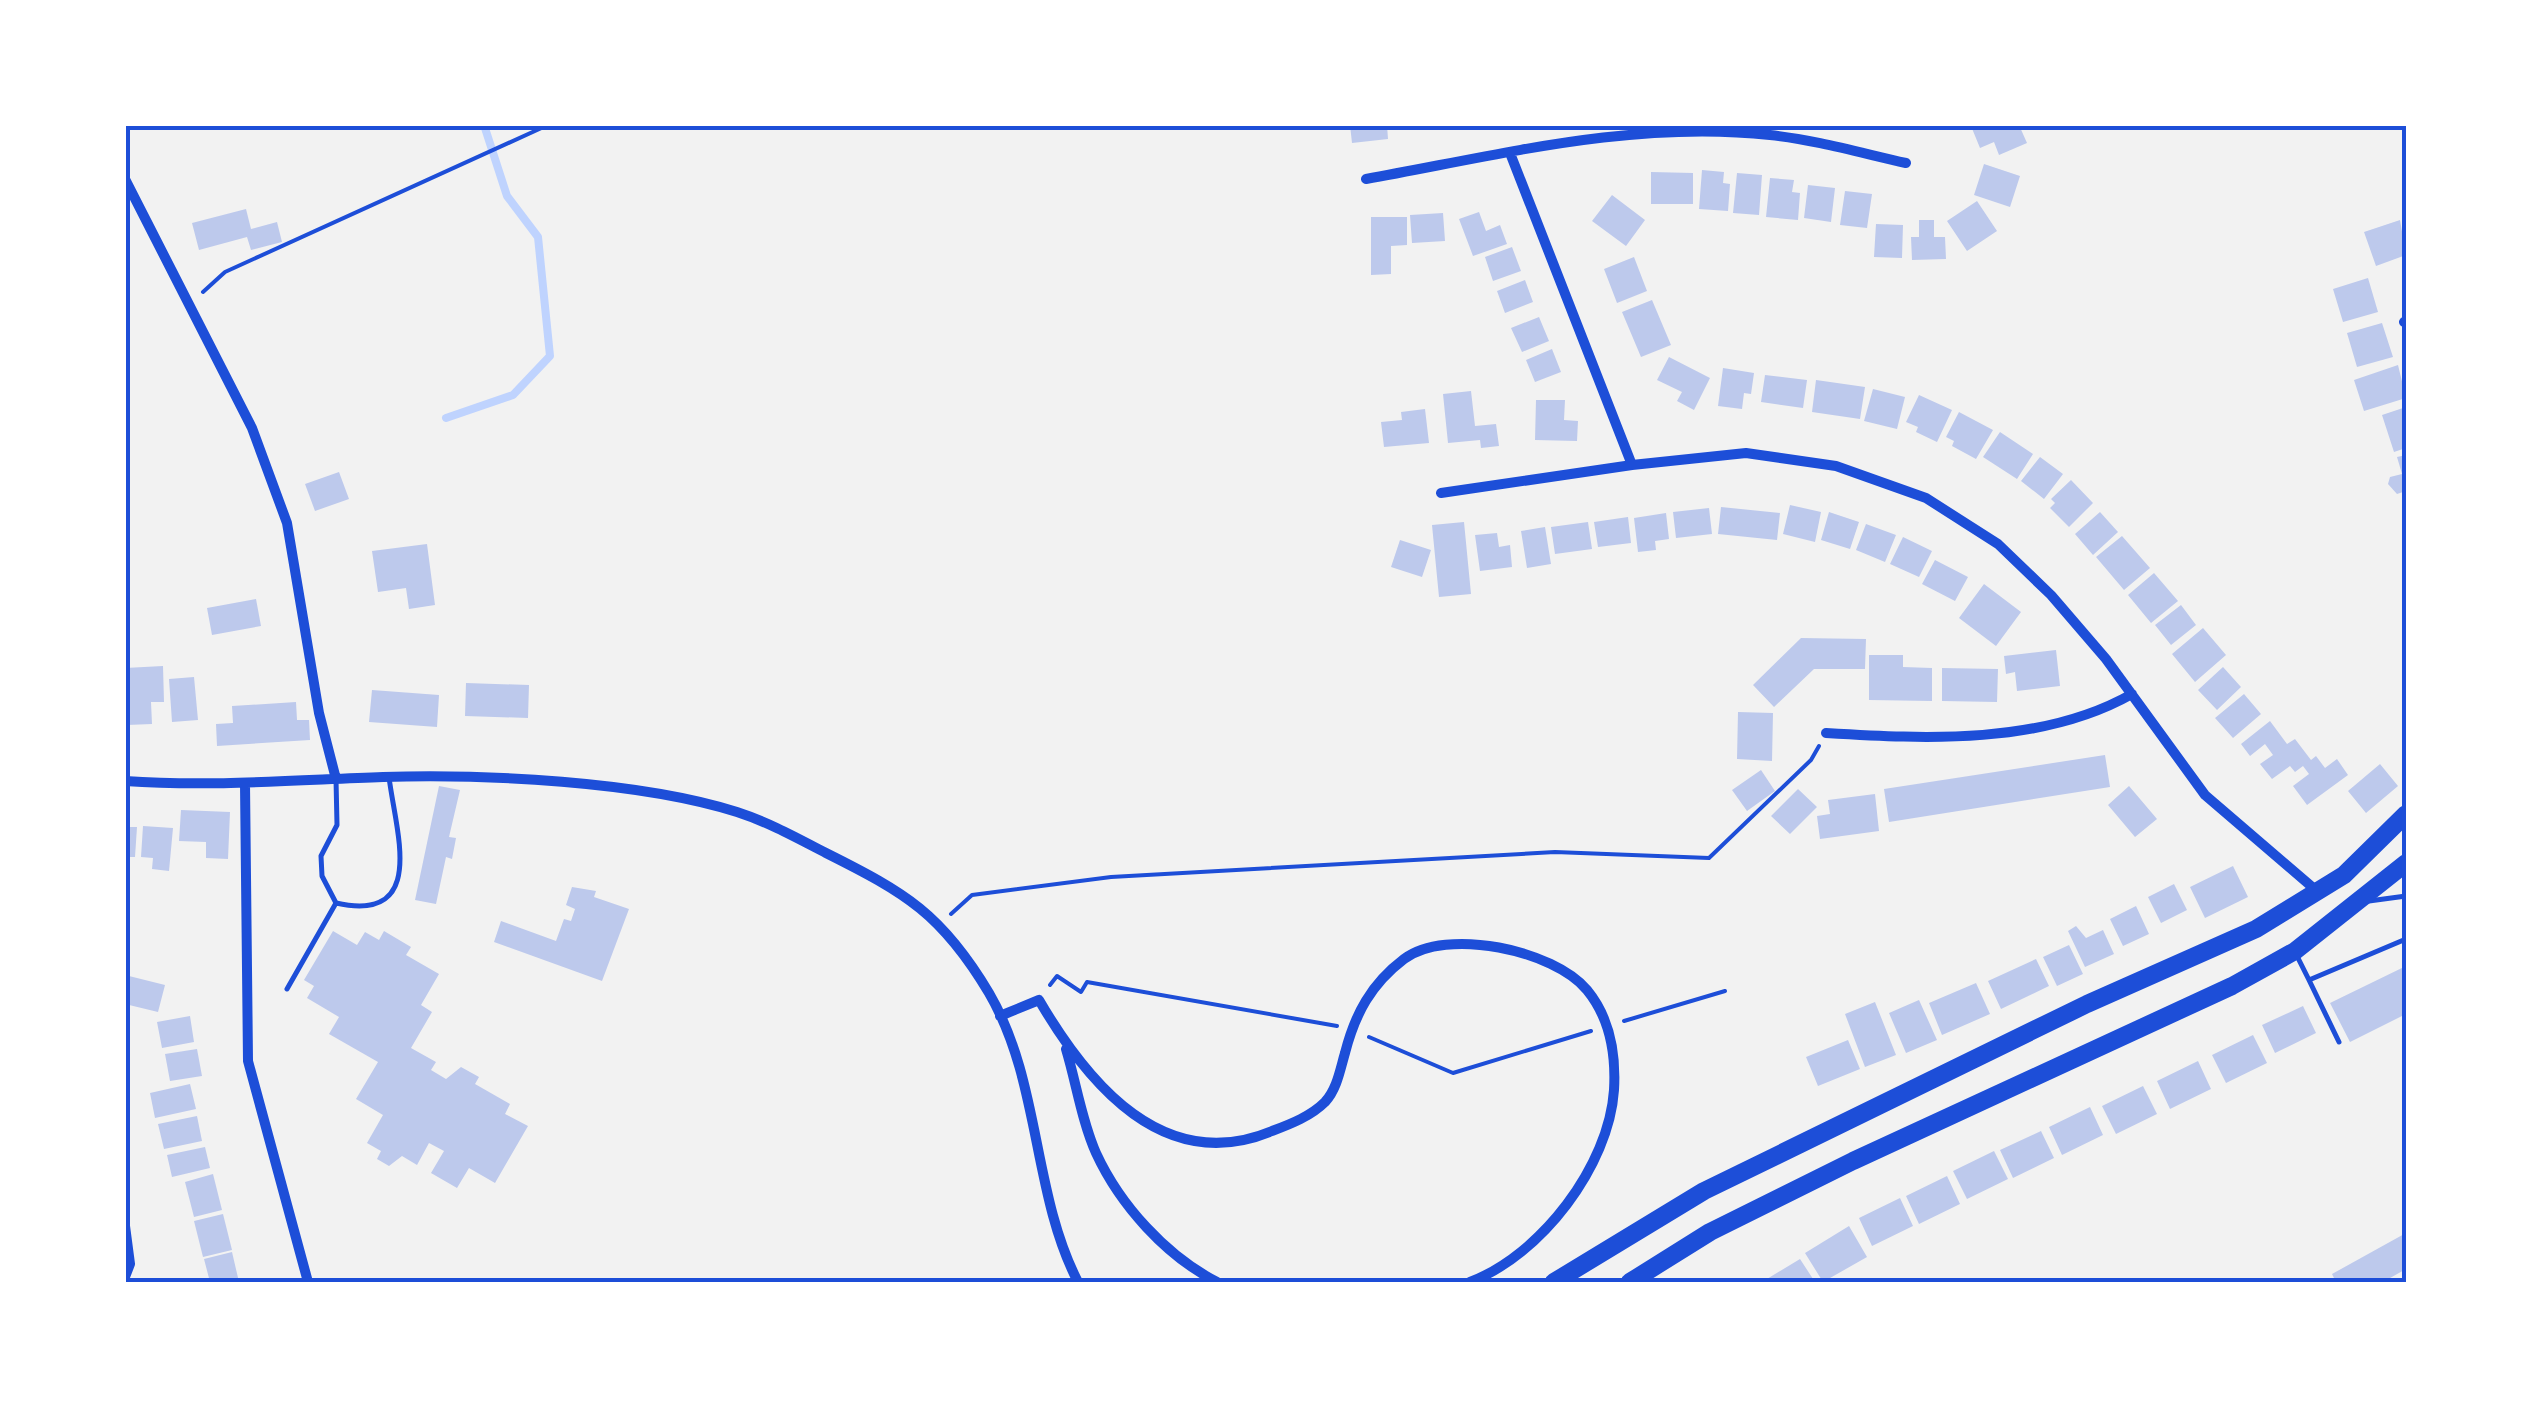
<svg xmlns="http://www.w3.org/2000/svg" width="2531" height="1407" viewBox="0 0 2531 1407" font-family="Jost,sans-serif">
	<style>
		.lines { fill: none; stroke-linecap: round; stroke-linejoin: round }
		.stream { stroke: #bfd3fe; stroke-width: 8 }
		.building { fill: #bdc9ec }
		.path { stroke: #1d4ed8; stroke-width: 4 }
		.service { stroke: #1d4ed8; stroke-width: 5 }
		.minor { stroke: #1d4ed8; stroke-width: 10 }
		.trunk { stroke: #1d4ed8; stroke-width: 18 }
		.neatline { fill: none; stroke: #1d4ed8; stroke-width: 4 }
	</style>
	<rect width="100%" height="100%" fill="#f2f2f2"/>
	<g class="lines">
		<path class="stream" d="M446 418 513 395 550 356 538 237 507 196 484 125"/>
	</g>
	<path class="building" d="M1350 125H1387L1388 139 1352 143Z
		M1974 125H2019L2027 143 1999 155 1994 142 1980 148 1971 126Z
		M1984 164 2020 176 2010 207 1974 195Z
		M1702 170 1724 172 1723 183 1730 184 1728 211 1699 209Z
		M1651 172 1693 173V204H1651Z
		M1737 173 1762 175 1759 215 1733 213Z
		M1770 178 1794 180 1792 192 1800 193 1798 220 1766 217Z
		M1808 185 1835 188 1831 222 1804 218Z
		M1845 191 1872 194 1867 228 1840 225Z
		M1612 195 1645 220 1626 246 1592 221Z
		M1977 201 1997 231 1967 251 1947 221Z
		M246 209 251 229 277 222 282 242 251 250 247 237 199 250 192 223Z
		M1479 212 1486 231 1500 225 1507 244 1473 256 1459 219Z
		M1443 213 1445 241 1412 243 1410 215Z
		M1371 217H1407V245L1391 246V274L1371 275Z
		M1919 220H1934V237H1945L1946 259 1912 260 1911 237H1919Z
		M2400 220 2406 255 2376 266 2364 232Z
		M1876 224 1903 225 1902 258 1874 257Z
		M1512 247 1521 271 1493 281 1485 257Z
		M1634 257 1647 291 1617 303 1604 269Z
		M2368 278 2378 312 2343 322 2333 289Z
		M1525 280 1533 302 1505 313 1497 291Z
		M1652 300 1671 345 1641 357 1622 312Z
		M1539 317 1549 341 1522 352 1511 328Z
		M2382 323 2393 357 2357 367 2347 333Z
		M1552 349 1561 372 1535 382 1526 360Z
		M1669 357 1710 378 1694 410 1677 401 1682 392 1657 380Z
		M2398 365 2406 398 2364 411 2354 380Z
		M1723 368 1754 373 1751 394 1744 393 1742 409 1718 406Z
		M1765 375 1807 380 1803 408 1761 402Z
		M1816 380 1865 387 1860 419 1812 412Z
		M1873 389 1905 397 1897 429 1864 421Z
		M1471 391 1475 426 1496 424 1499 446 1481 448 1480 440 1448 443 1443 394Z
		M1919 395 1952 410 1937 442 1916 432 1918 427 1906 422Z
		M1536 400H1565L1564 420 1578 421 1577 441 1535 440Z
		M2406 407V448L2394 452 2382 415Z
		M1425 409 1429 443 1384 447 1381 422 1402 420 1401 412Z
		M1959 412 1993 430 1976 459 1952 446 1954 441 1946 437Z
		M2000 432 2033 454 2017 479 1983 457Z
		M2406 455V491L2397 494 2388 484 2390 477 2402 474 2397 457Z
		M2040 457 2063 474 2044 499 2021 481Z
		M339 472 349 499 315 511 305 484Z
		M2071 480 2093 503 2069 527 2050 508 2055 503 2051 499Z
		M1790 505 1821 512 1815 542 1783 534Z
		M1721 507 1780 513 1777 540 1718 534Z
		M1709 508 1712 534 1676 538 1673 512Z
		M1829 512 1859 522 1850 549 1821 540Z
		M2100 512 2118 532 2093 555 2075 534Z
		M1666 513 1669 539 1655 541 1656 550 1638 552 1634 518Z
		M1628 517 1631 543 1598 547 1594 522Z
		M1464 522 1471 594 1439 597 1432 525Z
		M1588 522 1592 549 1555 554 1551 527Z
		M1866 524 1896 535 1885 562 1856 550Z
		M1545 527 1551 564 1527 568 1521 531Z
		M1497 533 1499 547 1510 545 1512 567 1480 571 1475 535Z
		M2122 536 2150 568 2124 590 2096 557Z
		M1903 537 1932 551 1919 577 1890 564Z
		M1400 540 1431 550 1422 577 1391 567Z
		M427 544 435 605 409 609 406 588 378 592 372 551Z
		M1935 560 1968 577 1955 601 1922 584Z
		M2154 573 2178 601 2151 623 2128 595Z
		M1984 584 2021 612 1996 646 1959 618Z
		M256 599 261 626 212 635 207 608Z
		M2181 605 2196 625 2171 645 2155 625Z
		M2203 628 2226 655 2195 682 2172 654Z
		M1801 638 1866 639 1865 669H1814L1774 707 1753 685Z
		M2056 650 2060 686 2017 691 2015 672 2006 674 2004 656Z
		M1869 655H1903V667L1932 668V701L1869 700Z
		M163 666 164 702H151L152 724 127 725 125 668Z
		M2223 667 2241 687 2217 710 2198 690Z
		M1942 668 1998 669 1997 702 1942 701Z
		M194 677 198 720 172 722 169 679Z
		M466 683 529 685 528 718 465 716Z
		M372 690 439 695 437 727 369 722Z
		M2244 694 2261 714 2233 738 2215 718Z
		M296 702 297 720H309L310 740 217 746 216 724 233 723 232 706Z
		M1738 712 1773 713 1772 761 1737 759Z
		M2270 721 2287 744 2295 739 2311 760 2316 756 2325 768 2337 759 2348 775 2307 805 2293 786 2309 774 2303 766 2295 772 2290 766 2272 779 2260 764 2273 755 2265 744 2250 756 2241 744Z
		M2105 755 2110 787 1889 822 1884 789Z
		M2380 764 2398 786 2366 813 2348 791Z
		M1761 770 1775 791 1747 811 1732 790Z
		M439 786 460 790 449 837 456 838 452 859 446 857 436 904 415 900Z
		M2129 786 2157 819 2135 837 2108 805Z
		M1798 789 1817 807 1790 834 1771 816Z
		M1875 794 1879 831 1820 839 1817 816 1830 814 1828 800Z
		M181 810 230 812 228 859 206 858V842L179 841Z
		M143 826 173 828 169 871 152 869 153 858 141 857Z
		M125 827H137L135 857H125Z
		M2233 866 2248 897 2205 918 2190 887Z
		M2174 884 2187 910 2161 923 2148 897Z
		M572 887 596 891 594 897 629 909 602 981 494 942 501 921 556 941 564 919 571 921 575 909 566 905Z
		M2136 906 2149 934 2123 946 2110 919Z
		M2076 926 2086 938 2103 930 2114 954 2085 967 2068 931Z
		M333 931 357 945 365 932 379 940 384 931 411 947 406 955 439 974 421 1005 432 1012 411 1048 436 1062 431 1070 446 1079 461 1067 479 1077 475 1084 510 1104 505 1114 528 1126 495 1183 469 1168 457 1188 431 1173 444 1151 429 1143 417 1165 402 1156 389 1166 377 1159 381 1151 367 1143 383 1115 356 1099 378 1062 329 1034 339 1017 307 998 314 986 304 980Z
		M2069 945 2083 974 2057 986 2043 957Z
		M2036 959 2049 986 2001 1009 1988 981Z
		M2406 966V1014L2350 1042 2330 1003Z
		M129 976 165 985 158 1012 125 1004Z
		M1976 983 1990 1014 1942 1035 1929 1003Z
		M1919 1000 1937 1040 1906 1053 1889 1013Z
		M1875 1002 1896 1055 1865 1067 1845 1014Z
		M2303 1006 2316 1033 2275 1053 2262 1025Z
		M190 1016 194 1042 162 1048 157 1022Z
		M2253 1035 2267 1063 2226 1083 2212 1055Z
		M1848 1040 1860 1069 1818 1086 1806 1057Z
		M197 1049 202 1076 170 1081 165 1054Z
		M2198 1061 2211 1089 2170 1109 2157 1081Z
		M190 1084 196 1109 155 1118 150 1093Z
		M2143 1086 2157 1114 2116 1134 2102 1106Z
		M2090 1107 2103 1135 2062 1155 2049 1127Z
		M197 1116 202 1141 164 1149 158 1124Z
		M2041 1131 2054 1158 2013 1178 2000 1150Z
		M205 1147 210 1168 172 1177 167 1155Z
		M1994 1151 2008 1179 1967 1199 1953 1171Z
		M213 1174 222 1210 194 1217 185 1182Z
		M1947 1176 1960 1204 1919 1224 1906 1196Z
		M1900 1198 1913 1226 1872 1246 1859 1218Z
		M223 1214 232 1250 203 1257 194 1221Z
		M1849 1226 1867 1257 1823 1282 1805 1253Z
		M2406 1233V1269L2383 1282H2336L2332 1274Z
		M232 1252 239 1282H210L204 1259Z
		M1800 1259 1815 1282H1762Z"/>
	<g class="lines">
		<path class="path" d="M203 292 225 272 548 125
			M951 914 972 895 1111 877 1555 852 1709 858 1811 760 1819 746
			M1050 985 1057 976 1081 992 1087 982 1337 1026
			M1624 1021 1725 991
			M1369 1037 1453 1073 1591 1031"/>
		<path class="service" d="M336 779 337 825 321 856 322 876 336 903C429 924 395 829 389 777
			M2369 901 2406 896
			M2297 956 2309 980 2406 939
			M2309 980 2339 1042
			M287 989 336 903"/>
		<path class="minor" d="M1510 153 1632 465
			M125 179 252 428 287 523 319 713 336 779
			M1366 179C1500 155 1633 120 1770 135 1816 140 1861 153 1906 163
			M2404 322 2406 321
			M1441 493 1632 465 1746 453 1836 466 1926 498 1998 544 2051 595 2106 659 2205 795 2318 892
			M1826 733C1926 739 2042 745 2132 694
			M125 781C211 787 297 780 383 777 486 774 639 781 737 812 768 822 797 838 826 853 906 893 942 914 989 993 1041 1082 1032 1193 1078 1282
			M245 784 248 1061 308 1282
			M1000 1016 1039 1000C1088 1084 1164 1176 1272 1131 1291 1124 1311 1116 1325 1102 1337 1089 1340 1070 1345 1053 1355 1014 1371 984 1404 959 1446 927 1554 950 1587 990 1610 1018 1616 1055 1614 1090 1609 1166 1541 1255 1470 1282
			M1066 1049C1076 1082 1082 1122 1096 1153 1120 1205 1166 1256 1217 1282
			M125 1226 130 1264 125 1277"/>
		<path class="trunk" d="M1554 1282 1704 1191 2087 1004 2256 929 2344 875 2406 814
			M1630 1282 1710 1232 1853 1161 2232 986 2295 951 2406 863"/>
	</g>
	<rect width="2531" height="1407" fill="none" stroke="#ffffff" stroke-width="255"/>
	<rect x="128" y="128" width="2276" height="1152" class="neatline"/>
</svg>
